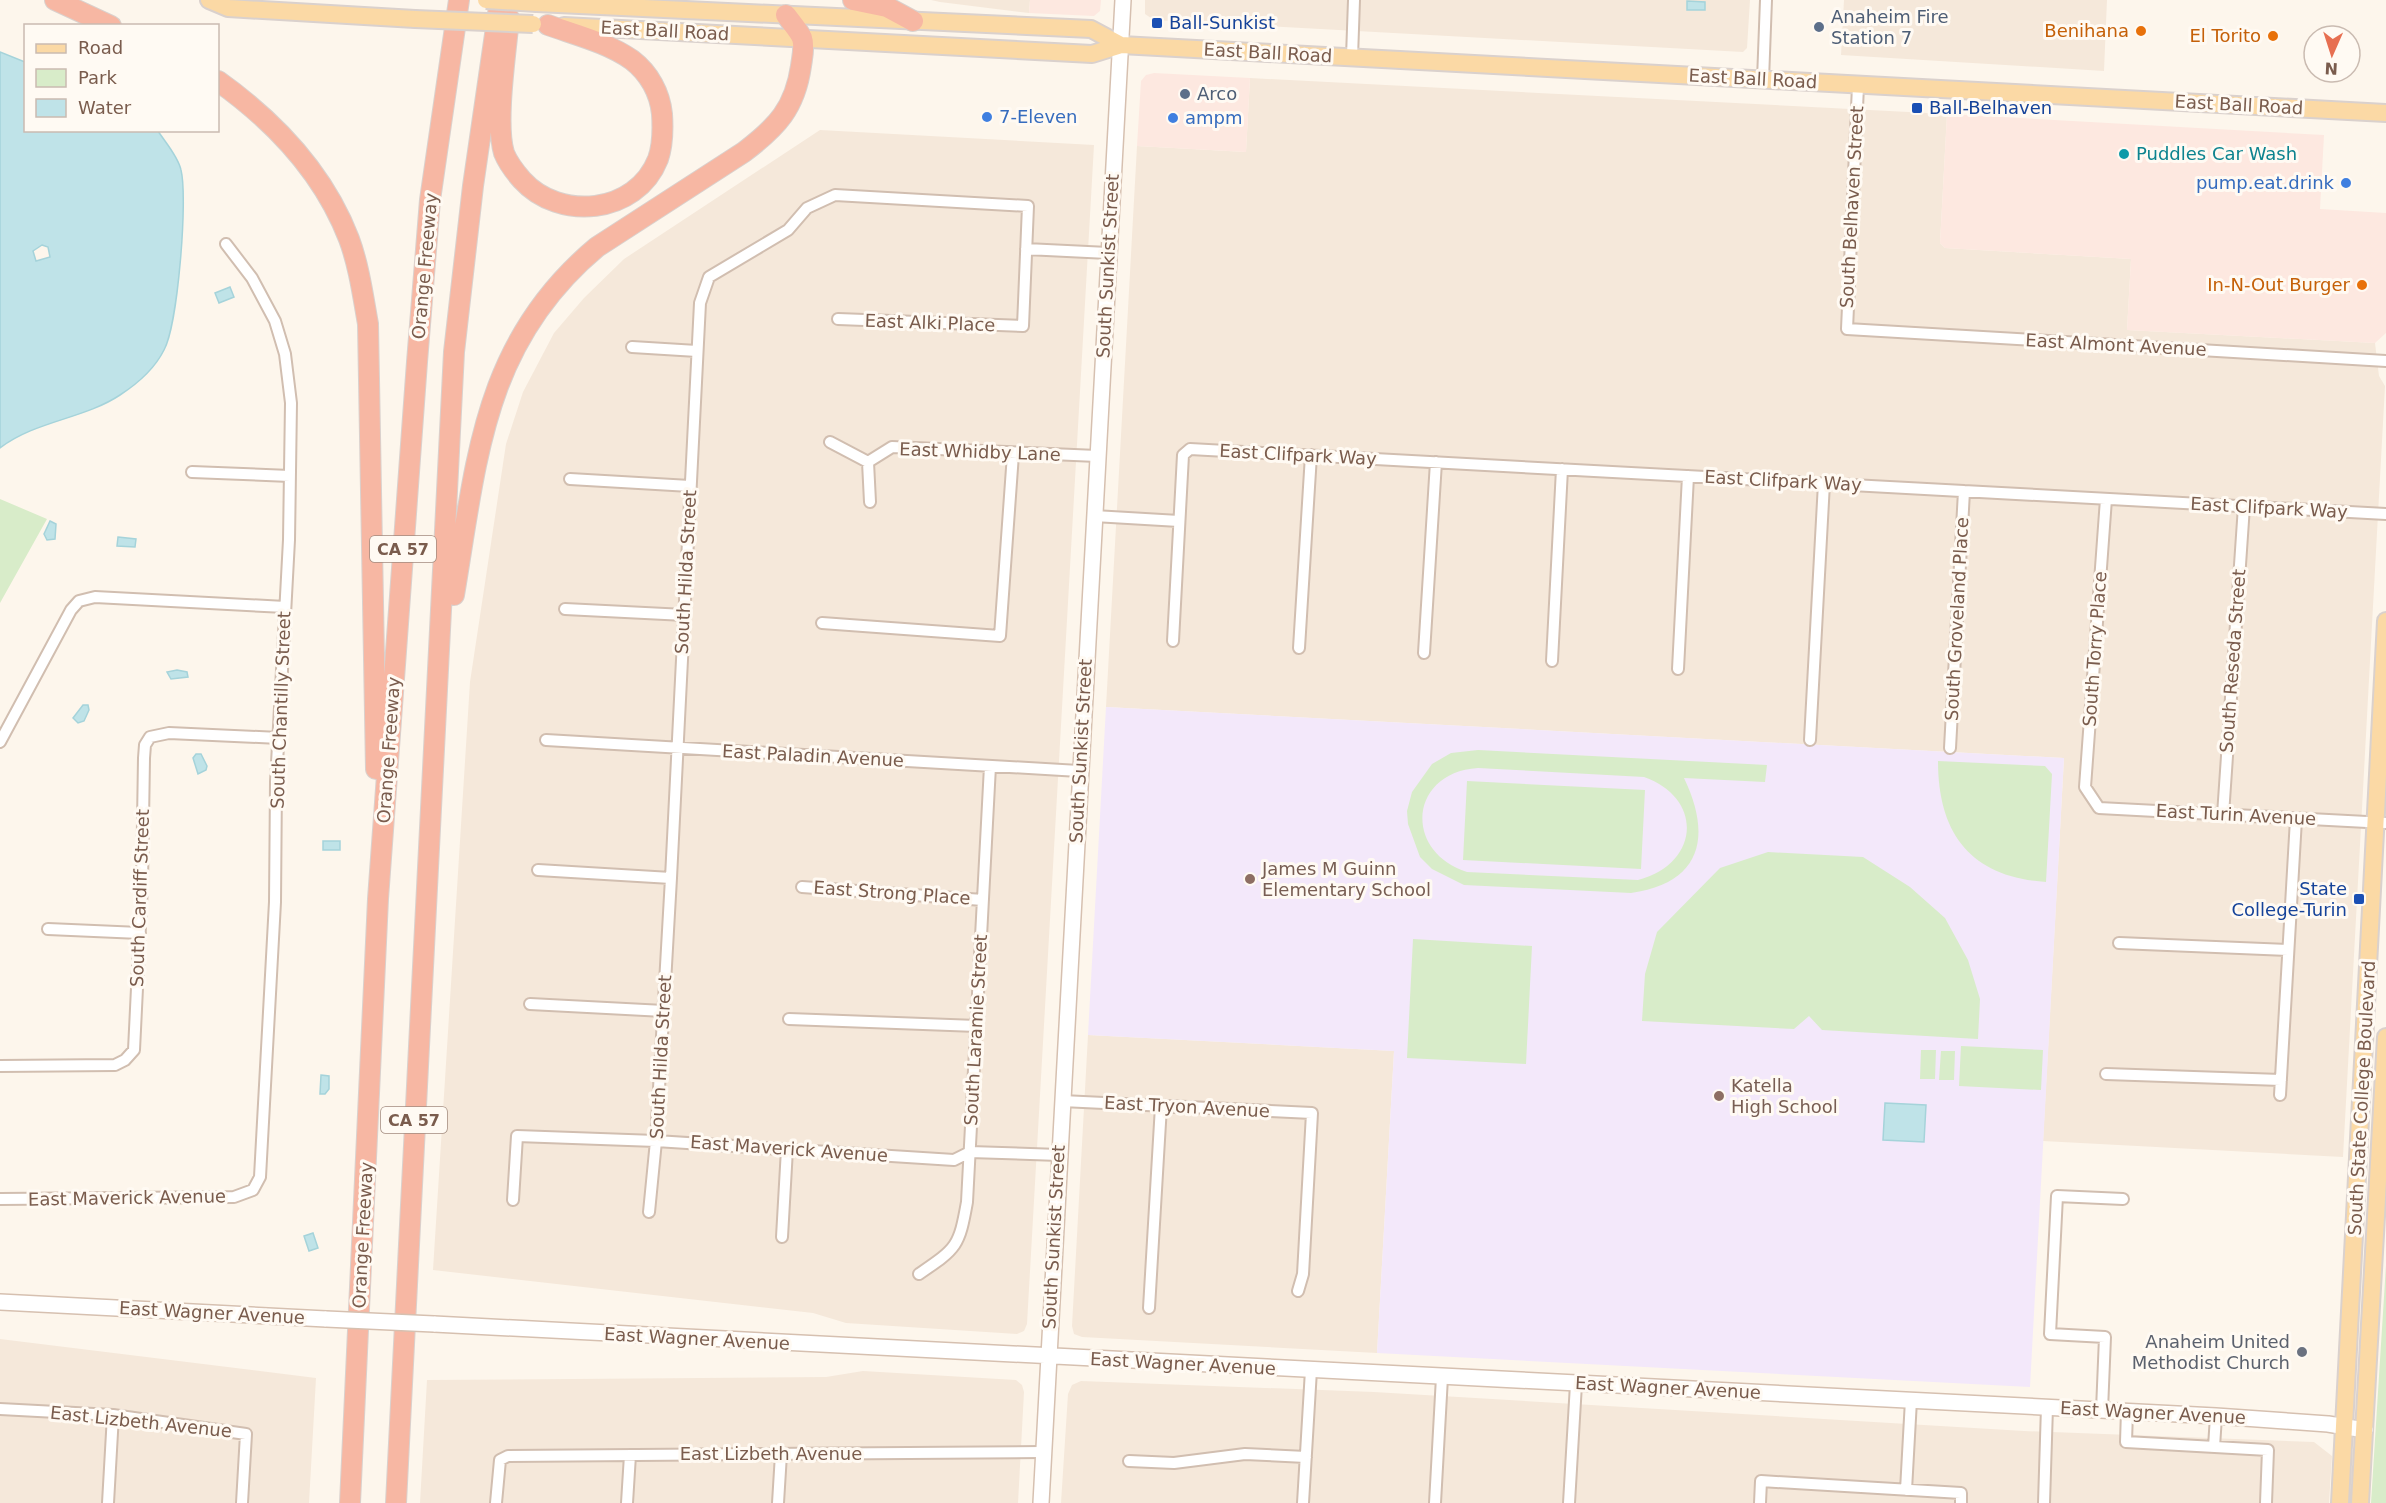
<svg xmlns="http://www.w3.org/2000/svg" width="2386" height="1503" viewBox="0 0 2386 1503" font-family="'DejaVu Sans',sans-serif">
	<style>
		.residential { fill: #f5e8da }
		.commercial { fill: #fde8e0 }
		.education { fill: #f3e8fa }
		.green { fill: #d8ecc9; fill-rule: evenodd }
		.water { fill: #bfe3e8; stroke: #a5d3da; stroke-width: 1.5; fill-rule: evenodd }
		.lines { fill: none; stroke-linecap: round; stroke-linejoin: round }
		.street-casing { stroke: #d1beb0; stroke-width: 14 }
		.secondary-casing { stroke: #d6c0b0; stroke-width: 18 }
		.primary-casing { stroke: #dad1cd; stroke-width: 20 }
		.highway-casing { stroke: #dad1cd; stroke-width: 22 }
		.street { stroke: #fff; stroke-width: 10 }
		.secondary { stroke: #fff; stroke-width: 15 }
		.primary { stroke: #fbd9a5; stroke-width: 16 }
		.highway { stroke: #f7b7a3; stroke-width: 20 }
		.secondary-bridge-casing { stroke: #d6c0b0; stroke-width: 18; stroke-linecap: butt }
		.primary-bridge-casing { stroke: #dad1cd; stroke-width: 20; stroke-linecap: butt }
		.secondary-bridge { stroke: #fff; stroke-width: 15 }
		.primary-bridge { stroke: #fbd9a5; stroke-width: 16 }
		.transit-dot { fill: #1a4fb4; stroke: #fffaf3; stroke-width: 2 }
		.service-dot { fill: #5c6f8a; stroke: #fffaf3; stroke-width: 2 }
		.food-dot { fill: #e8710a; stroke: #fffaf3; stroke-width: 2 }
		.shop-dot { fill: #3f7fe0; stroke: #fffaf3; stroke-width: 2 }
		.culture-dot { fill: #0f9aa8; stroke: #fffaf3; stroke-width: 2 }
		.education-dot { fill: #8d6e63; stroke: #fffaf3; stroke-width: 2 }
		.worship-dot { fill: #6b7280; stroke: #fffaf3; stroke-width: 2 }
		.labels { text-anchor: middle; stroke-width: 6; stroke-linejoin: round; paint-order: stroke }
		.shield { fill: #fffaf3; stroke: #a28b7f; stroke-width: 1.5 }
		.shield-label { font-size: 16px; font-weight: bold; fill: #7a5c4d }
		.service-label { font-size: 18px; fill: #4e5e75; stroke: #fffaf3; text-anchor: start }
		.transit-label { font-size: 18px; fill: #164399; stroke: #fffaf3; text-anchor: start }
		.street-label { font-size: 18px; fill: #7a5c4d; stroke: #fffaf3 }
		.food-label { font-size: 18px; fill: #c56008; stroke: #fffaf3; text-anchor: end }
		.shop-label { font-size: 18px; fill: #366cbe; stroke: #fffaf3; text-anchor: start }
		.culture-label { font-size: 18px; fill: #0d838f; stroke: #fffaf3; text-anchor: start }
		.education-label { font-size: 18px; fill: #785e54; stroke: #fffaf3; text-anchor: start }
		.worship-label { font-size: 18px; fill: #5b616d; stroke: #fffaf3; text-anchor: end }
	</style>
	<rect width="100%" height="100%" fill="#fdf6ec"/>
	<path class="residential" d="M931 0H1030L1029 13 940 2Z
		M1145 0H1750L1747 48 1743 52 1154 20 1145 14Z
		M1844 0H2107L2104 71 1841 55Z
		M1250 78 1947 114 1940 243 1945 248 2131 259 2127 330 2375 343 2379 376 2385 386 2343 1157 2043 1141 2064 758 1106 707 1137 146 1246 152Z
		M820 130 1094 145 1027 1324 1024 1331 1017 1334 846 1323 813 1313 433 1270 470 682 506 444 523 392 554 333 584 298 624 259Z
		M1088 1035 1394 1051 1377 1353 1082 1337 1074 1334 1072 1326Z
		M0 1339 316 1378 309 1503H0Z
		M863 1371 1016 1380 1022 1385 1024 1392 1018 1503H420L427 1380 826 1377Z
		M1081 1381 1374 1392 2024 1431 2314 1442 2332 1456 2329 1503H1061L1068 1394 1072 1385Z"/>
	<path class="commercial" d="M1030 0H1101L1100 11 1094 16 1029 13Z
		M1154 73 1250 78 1246 152 1137 146 1141 81 1146 75Z
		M1947 114 2324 135 2320 209 2386 213V333L2375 343 2127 330 2131 259 1945 248 1940 243Z"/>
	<path class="education" d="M1106 707 2064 758 2030 1387 1377 1353 1394 1051 1088 1035Z"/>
	<path class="green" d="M0 499 47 519 0 603Z
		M1478 750 1767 765 1765 782 1684 778C1712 836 1702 883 1631 893L1464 885 1432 869 1420 857 1408 824 1407 811 1412 792 1432 764 1451 753ZM1478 768 1644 777C1705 799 1699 864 1638 880L1467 872C1402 851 1410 772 1478 768Z
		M1938 761 2045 766 2052 774 2046 882C1971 877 1938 834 1938 761Z
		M1467 781 1645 790 1641 869 1463 860Z
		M1768 852 1863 857 1910 887 1945 918 1968 960 1980 999 1978 1039 1822 1030 1809 1016 1794 1029 1642 1021 1645 974 1657 932 1720 868Z
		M1413 939 1532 946 1526 1064 1407 1058Z
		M1961 1046 2043 1050 2041 1090 1959 1086Z
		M1921 1050H1936L1935 1079H1920Z
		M1941 1051H1955L1954 1080H1939Z
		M2386 1265V1503H2371Z"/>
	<path class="water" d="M1687 1 1705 2V10H1687Z
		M0 52 25 62 26 130 158 131C165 142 178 156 181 170 188 198 178 324 164 350 155 368 137 384 120 395 84 419 35 421 0 448ZM42 245 48 247 50 257 36 261 33 251Z
		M230 287 234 297 219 303 215 293Z
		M50 521 56 524 55 539 47 540 44 534Z
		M118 537 136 539 135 547 117 546Z
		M177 670 187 672 188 677 171 679 167 672Z
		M83 705H88L89 710 84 721 78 723 73 718Z
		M196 754H201L207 766 206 770 198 774 193 758Z
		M323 841H340V850H323Z
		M321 1075 329 1076V1089L325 1094H320Z
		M1885 1103 1926 1105 1924 1142 1883 1140Z
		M313 1233 318 1248 309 1251 304 1236Z"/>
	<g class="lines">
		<defs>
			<path id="street" d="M1352 57 1354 0
				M1763 80 1766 0
				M1858 86 1847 329 2386 361
				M1026 249 1108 253
				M632 347 697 351
				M830 442 868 462 870 502
				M868 462 892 447 1097 456
				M192 472 290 476
				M570 479 690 486
				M2106 499 2085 787 2099 808 2386 823
				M1094 516 1179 521
				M565 609 685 615
				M822 623 1000 636 1013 454
				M1173 641 1183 455 1190 449 2386 514
				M1299 648 1311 455
				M1424 653 1436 462
				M1552 661 1562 469
				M1678 669 1688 476
				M546 740 1079 771
				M1810 740 1824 483
				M0 742 71 610 79 601 95 597 285 607
				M1950 748 1964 491
				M2223 815 2244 506
				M538 870 671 878
				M802 887 983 900
				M48 929 140 933
				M2119 943 2288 950
				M530 1004 664 1011
				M789 1019 977 1026
				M0 1066 115 1065 125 1060 134 1050 142 885 144 758 145 745 150 737 169 733 279 738
				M2106 1074 2281 1080
				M2280 1095 2296 819
				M1062 1101 1312 1113 1303 1274 1298 1291
				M0 1199 234 1197 253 1190 260 1177 275 902 276 782 289 540 291 403 285 354 275 321 252 278 226 244
				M513 1200 517 1136 656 1141 954 1160 970 1152 1059 1155
				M649 1212 656 1141 671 878 700 303 709 277 788 230 807 208 835 195 1028 206 1023 326 838 319
				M782 1237 787 1149
				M919 1274C957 1248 959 1247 967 1202L990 766
				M1149 1308 1161 1106
				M0 1409 113 1415 246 1434 242 1503
				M2102 1410 2105 1337 2050 1334 2057 1196 2123 1199
				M2127 1411 2126 1442 2268 1450 2266 1503
				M2214 1447 2216 1416
				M1129 1461 1174 1463 1245 1454 1306 1457
				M1906 1490 1911 1400
				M108 1503 113 1415
				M496 1503 500 1460 508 1456 1043 1452
				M627 1503 630 1455
				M778 1503 781 1454
				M1303 1503 1311 1370
				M1435 1503 1442 1377
				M1569 1503 1576 1384
				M1760 1503 1761 1481 1961 1493V1503
				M2044 1503 2047 1407"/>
			<path id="secondary" d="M0 1302 326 1319
				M434 1324 2216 1416 2328 1424 2365 1430
				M1041 1503 1123 0"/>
			<path id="primary" d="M209 0 228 8 415 19
				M537 3 1091 29 1121 45
				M564 26 1092 54 1121 45 2386 113
				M2340 1503 2386 621
				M2360 1503 2386 1037"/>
			<path id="highway" d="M55 0 111 26
				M853 0 887 7 913 21
				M509 18C506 52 495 123 504 153 508 163 515 172 522 180 559 221 636 215 658 159 663 145 663 129 662 114 660 93 649 73 632 60 608 43 576 35 548 25
				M218 81C274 121 324 174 349 239 359 266 363 296 368 324L376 769
				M454 595C477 459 483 342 597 247L744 152C777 127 795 108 801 66 802 58 805 47 802 38 799 31 791 22 786 15
				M350 1503 378 899 417 362 430 200 459 0
				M396 1503 454 352 473 186 500 0"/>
		</defs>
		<use href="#street" class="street-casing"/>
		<use href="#secondary" class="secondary-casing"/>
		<use href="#primary" class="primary-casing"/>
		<use href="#highway" class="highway-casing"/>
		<use href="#street" class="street"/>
		<use href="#secondary" class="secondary"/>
		<use href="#primary" class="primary"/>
		<use href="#highway" class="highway"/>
		<defs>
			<path id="secondary-bridge" d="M326 1319 434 1324"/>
			<path id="primary-bridge" d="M486 0 537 3
				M415 19 533 24"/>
		</defs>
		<use href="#secondary-bridge" class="secondary-bridge-casing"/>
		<use href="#primary-bridge" class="primary-bridge-casing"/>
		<use href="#secondary-bridge" class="secondary-bridge"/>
		<use href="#primary-bridge" class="primary-bridge"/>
	</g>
	<g class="transit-dot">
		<rect x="1151" y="17" width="12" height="12" rx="3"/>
		<rect x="1911" y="102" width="12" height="12" rx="3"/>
		<rect x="2353" y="893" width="12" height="12" rx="3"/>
	</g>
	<g class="service-dot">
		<circle cx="1819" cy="27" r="6"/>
		<circle cx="1185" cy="94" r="6"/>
	</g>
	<g class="food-dot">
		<circle cx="2141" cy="31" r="6"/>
		<circle cx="2273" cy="36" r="6"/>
		<circle cx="2362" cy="285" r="6"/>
	</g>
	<g class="shop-dot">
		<circle cx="987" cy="117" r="6"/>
		<circle cx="1173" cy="118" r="6"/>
		<circle cx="2346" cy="183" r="6"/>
	</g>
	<circle class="culture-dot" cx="2124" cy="154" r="6"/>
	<g class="education-dot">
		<circle cx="1250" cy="879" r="6"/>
		<circle cx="1719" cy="1096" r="6"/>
	</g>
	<circle class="worship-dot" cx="2302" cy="1352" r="6"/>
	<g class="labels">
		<g class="shield">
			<rect x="370" y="536" width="66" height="26" rx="4.5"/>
			<rect x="381" y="1107" width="66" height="26" rx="4.5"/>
		</g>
		<g class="shield-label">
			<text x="403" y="555">CA 57</text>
			<text x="414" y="1126">CA 57</text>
		</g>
		<g class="service-label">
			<text x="1831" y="23">Anaheim Fire<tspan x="1831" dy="21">Station 7</tspan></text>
			<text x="1197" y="100">Arco</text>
		</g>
		<g class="transit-label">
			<text x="1169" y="29">Ball-Sunkist</text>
			<text x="1929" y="114">Ball-Belhaven</text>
			<text x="2347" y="895" text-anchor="end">State<tspan x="2347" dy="21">College-Turin</tspan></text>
		</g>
		<g class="street-label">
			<text transform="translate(665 31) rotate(3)" y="6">East Ball Road</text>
			<text transform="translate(1268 53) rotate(3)" y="6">East Ball Road</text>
			<text transform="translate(1753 79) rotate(3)" y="6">East Ball Road</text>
			<text transform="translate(2239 105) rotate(3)" y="6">East Ball Road</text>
			<text transform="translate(1852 207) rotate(-87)" y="6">South Belhaven Street</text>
			<text transform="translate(425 266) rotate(-85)" y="6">Orange Freeway</text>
			<text transform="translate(1108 266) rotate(-87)" y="6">South Sunkist Street</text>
			<text transform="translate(930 323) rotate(2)" y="6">East Alki Place</text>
			<text transform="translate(2116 345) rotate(3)" y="6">East Almont Avenue</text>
			<text transform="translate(980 452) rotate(2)" y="6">East Whidby Lane</text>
			<text transform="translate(1298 455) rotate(3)" y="6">East Clifpark Way</text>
			<text transform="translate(1783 481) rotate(3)" y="6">East Clifpark Way</text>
			<text transform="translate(2269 508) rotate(3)" y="6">East Clifpark Way</text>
			<text transform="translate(686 572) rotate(-87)" y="6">South Hilda Street</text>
			<text transform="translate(1957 619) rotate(-87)" y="6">South Groveland Place</text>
			<text transform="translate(2095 649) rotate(-86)" y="6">South Torry Place</text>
			<text transform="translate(2233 661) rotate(-86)" y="6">South Reseda Street</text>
			<text transform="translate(281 710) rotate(-88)" y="6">South Chantilly Street</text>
			<text transform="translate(389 750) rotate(-86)" y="6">Orange Freeway</text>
			<text transform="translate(1081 751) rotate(-87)" y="6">South Sunkist Street</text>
			<text transform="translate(813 756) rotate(3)" y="6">East Paladin Avenue</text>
			<text transform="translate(2236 815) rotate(3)" y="6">East Turin Avenue</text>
			<text transform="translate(892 893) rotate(4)" y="6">East Strong Place</text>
			<text transform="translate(140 898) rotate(-88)" y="6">South Cardiff Street</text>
			<text transform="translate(976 1030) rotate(-87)" y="6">South Laramie Street</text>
			<text transform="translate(661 1057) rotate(-87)" y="6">South Hilda Street</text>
			<text transform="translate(2362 1098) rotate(-87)" y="6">South State College Boulevard</text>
			<text transform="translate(1187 1107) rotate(3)" y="6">East Tryon Avenue</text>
			<text transform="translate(789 1149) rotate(4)" y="6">East Maverick Avenue</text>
			<text transform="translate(127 1198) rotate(-1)" y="6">East Maverick Avenue</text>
			<text transform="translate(363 1235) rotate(-87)" y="6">Orange Freeway</text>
			<text transform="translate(1054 1237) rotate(-87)" y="6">South Sunkist Street</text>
			<text transform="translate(212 1313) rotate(3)" y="6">East Wagner Avenue</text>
			<text transform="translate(697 1339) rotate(3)" y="6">East Wagner Avenue</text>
			<text transform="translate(1183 1364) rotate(3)" y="6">East Wagner Avenue</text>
			<text transform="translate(1668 1388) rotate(3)" y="6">East Wagner Avenue</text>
			<text transform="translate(2153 1413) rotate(3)" y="6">East Wagner Avenue</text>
			<text transform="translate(141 1422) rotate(6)" y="6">East Lizbeth Avenue</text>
			<text x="771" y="1460">East Lizbeth Avenue</text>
		</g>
		<g class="food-label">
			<text x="2129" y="37">Benihana</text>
			<text x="2261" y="42">El Torito</text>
			<text x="2350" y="291">In-N-Out Burger</text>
		</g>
		<g class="shop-label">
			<text x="999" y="123">7-Eleven</text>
			<text x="1185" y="124">ampm</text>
			<text x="2334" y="189" text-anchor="end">pump.eat.drink</text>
		</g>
		<g class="culture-label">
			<text x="2136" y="160">Puddles Car Wash</text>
		</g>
		<g class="education-label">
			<text x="1262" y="875">James M Guinn<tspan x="1262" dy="21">Elementary School</tspan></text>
			<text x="1731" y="1092">Katella<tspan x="1731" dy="21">High School</tspan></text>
		</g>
		<g class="worship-label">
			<text x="2290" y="1348">Anaheim United<tspan x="2290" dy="21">Methodist Church</tspan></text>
		</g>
	</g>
	<rect x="24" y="24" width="195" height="108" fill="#fffaf3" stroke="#cabbb1" stroke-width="1.5"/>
	<rect x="36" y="44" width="30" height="9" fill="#fbd9a5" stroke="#cabbb1" stroke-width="1.5"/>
	<text x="78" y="54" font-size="18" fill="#7a5c4d">Road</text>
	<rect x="36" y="69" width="30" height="18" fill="#d8ecc9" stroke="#cabbb1" stroke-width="1.5"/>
	<text x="78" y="84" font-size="18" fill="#7a5c4d">Park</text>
	<rect x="36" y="99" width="30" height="18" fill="#bfe3e8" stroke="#cabbb1" stroke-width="1.5"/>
	<text x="78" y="114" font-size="18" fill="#7a5c4d">Water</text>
	<g transform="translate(2332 54) rotate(183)"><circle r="28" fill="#fffaf3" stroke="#cabbb1" stroke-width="1.5"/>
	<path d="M0-4.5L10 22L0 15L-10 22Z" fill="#e76f51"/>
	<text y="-9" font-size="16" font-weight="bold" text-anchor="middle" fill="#7a5c4d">N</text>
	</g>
</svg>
